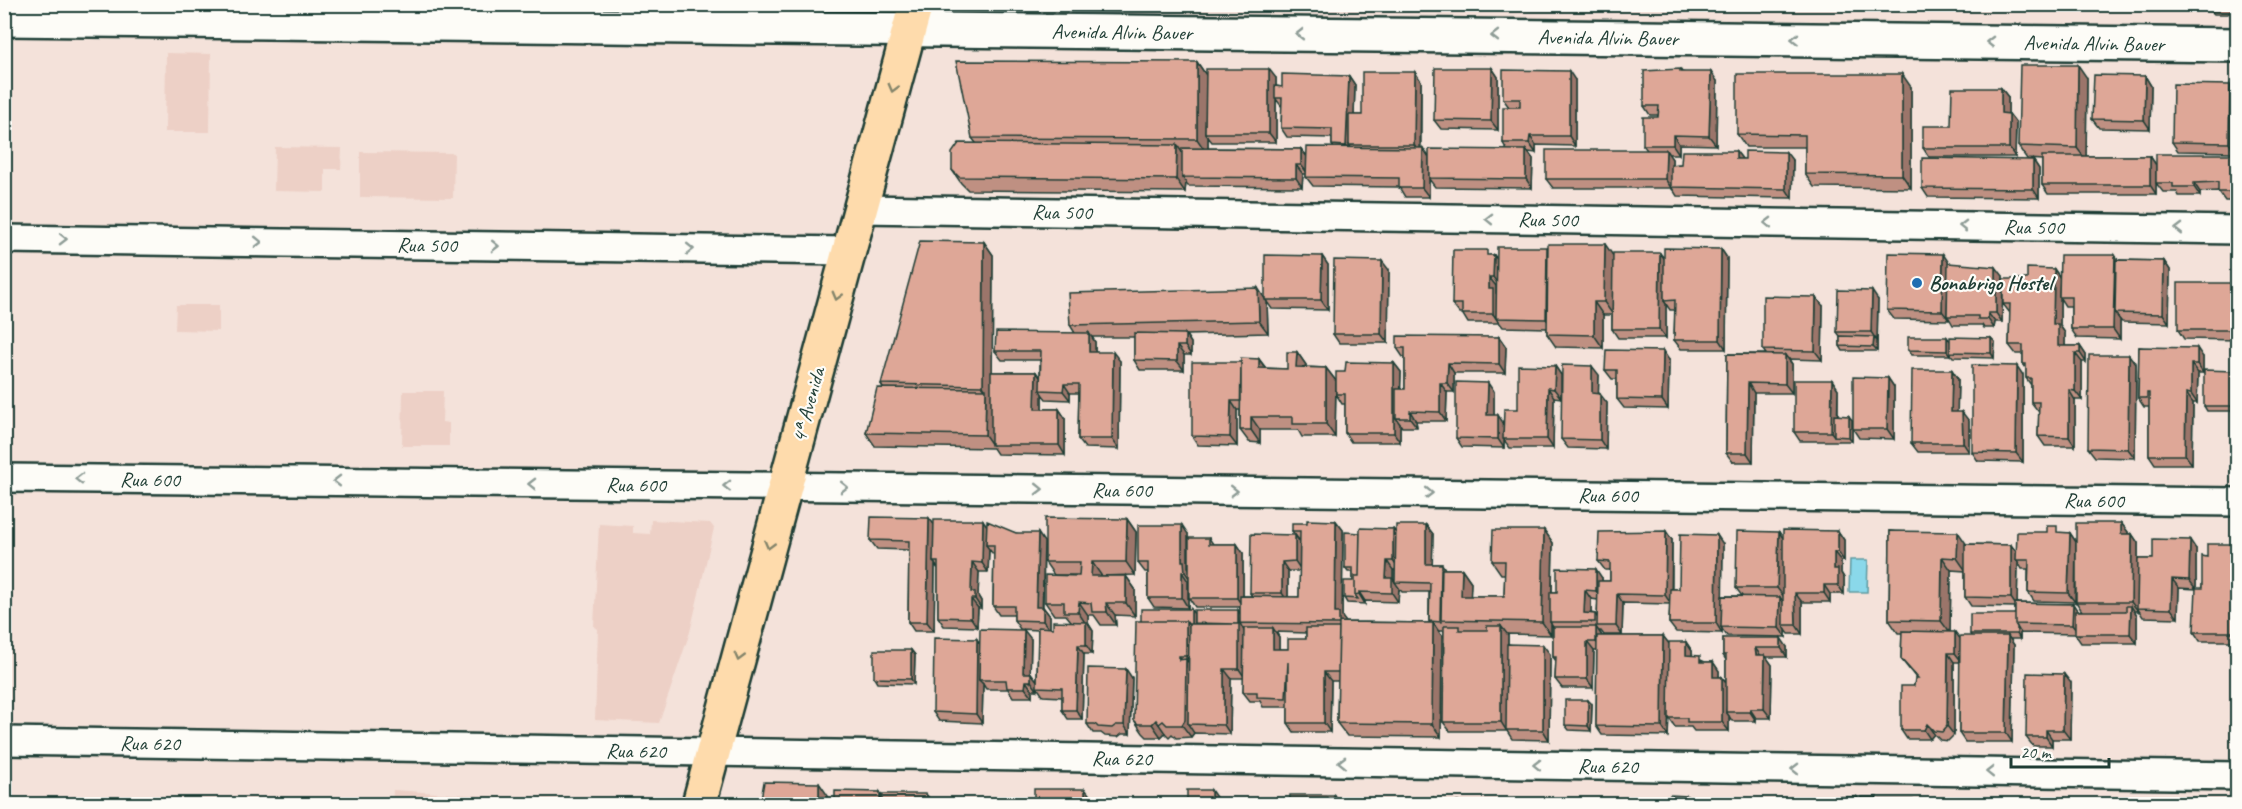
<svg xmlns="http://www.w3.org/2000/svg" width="2242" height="809" viewBox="0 0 2242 809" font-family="Caveat,sans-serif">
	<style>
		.built { fill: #edd0c6 }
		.water { fill: #8ad8ea; stroke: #5f9aa1; stroke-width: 1.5 }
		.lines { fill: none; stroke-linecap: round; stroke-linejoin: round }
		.street-casing { stroke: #1f3d34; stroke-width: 32 }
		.secondary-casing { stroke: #1f3d34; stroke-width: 38 }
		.primary-casing { stroke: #1f3d34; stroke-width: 38 }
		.street { stroke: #fdfcf7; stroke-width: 27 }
		.secondary { stroke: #fdfcf7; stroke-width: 33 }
		.primary { stroke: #fedbac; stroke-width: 33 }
		.wall { fill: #bf9082; stroke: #1f3d34; stroke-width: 1.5; fill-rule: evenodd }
		.shaded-wall { fill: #9b756a; stroke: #1f3d34; stroke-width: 1.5 }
		.building { fill: #dea797; stroke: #1f3d34; stroke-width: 1.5 }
		.oneway { stroke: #8e9c96 }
		.oneway2 { stroke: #83846a }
		.poi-dot { fill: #1f6fb2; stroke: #fdfcf7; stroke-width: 2 }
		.labels { text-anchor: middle; stroke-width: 4.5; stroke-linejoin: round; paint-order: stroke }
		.street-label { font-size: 21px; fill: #1f3d34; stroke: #fdfcf7 }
		.poi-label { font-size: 21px; font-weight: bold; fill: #1f3d34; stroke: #fdfcf7; text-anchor: start }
	</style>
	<rect width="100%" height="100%" fill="#f4e2da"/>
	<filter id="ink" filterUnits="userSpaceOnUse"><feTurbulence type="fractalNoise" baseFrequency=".0167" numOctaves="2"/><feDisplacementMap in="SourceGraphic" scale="12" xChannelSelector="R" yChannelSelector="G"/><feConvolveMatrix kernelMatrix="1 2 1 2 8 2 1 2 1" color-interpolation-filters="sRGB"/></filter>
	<g filter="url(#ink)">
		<path class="built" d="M166 53 211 54 210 132H165Z
			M275 147 342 148 341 169H325V192L274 191Z
			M360 152 454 153 453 198 360 197Z
			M176 305H219V331L175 330Z
			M403 391H443L442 422 449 423V446H402Z
			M651 520 710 523 714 528 690 632 659 723 595 720 598 629 594 626 599 524 633 526V533L650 534Z
			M393 790 497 797 622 804H392Z"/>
		<path class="water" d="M1850 560H1868L1867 592H1849Z"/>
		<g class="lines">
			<defs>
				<g id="street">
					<path id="s1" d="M860 209 2238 230"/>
					<path id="s2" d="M4 239 849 251"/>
					<path id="s3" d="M4 478 2238 502"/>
					<path id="s4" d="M4 741 2238 776"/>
				</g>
				<g id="secondary">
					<path id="s5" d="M4 19 2238 45"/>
				</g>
				<path id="primary" d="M699 804 916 4"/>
			</defs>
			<use href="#street" class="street-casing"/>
			<use href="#secondary" class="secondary-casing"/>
			<use href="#primary" class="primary-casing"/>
			<use href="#street" class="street"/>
			<use href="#secondary" class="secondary"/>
			<use href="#primary" class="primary"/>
		</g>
		<path class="wall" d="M2205 4H2236V6L2228 14H2214Z
			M1197 62 1206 75 1276 78V86L1282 87 1349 76 1355 85 1354 115H1362L1421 81V148L1429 157 1507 150 1503 143 1509 107 1503 99 1575 80V146L1536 145V153L1528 152 1533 159 1532 188 1435 187 1429 179V197H1405L1399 187 1313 186 1306 177V174H1303L1302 187 1188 186 1186 182 1185 192 968 190 961 183 952 170 976 143 972 138ZM1276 99 1282 107 1281 128 1287 137 1332 138V145L1334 148 1307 156 1301 149 1208 148V137L1212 142H1276Z
			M1492 68 1498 77V130L1441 129 1434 120Z
			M1680 69 1682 72 1717 81 1716 145 1679 144V154H1668L1672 159V165L1681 164 1736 151 1742 159 1793 161 1792 198 1677 196 1672 188H1553L1546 179 1647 150 1643 145 1658 117V115H1650L1644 106Z
			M2145 76 2151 86 2150 129 2099 128 2092 119Z
			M2087 78 2086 156H2150L2156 165 2238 154V201H2225L2218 191 2200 192V196H2179L2177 192H2163L2156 183V180V194H2048L2042 185V160L2027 159 2018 146Z
			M1911 87V188L1814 187 1805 174V147H1746L1737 134Z
			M2001 88 2008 97V114H2009L2016 123 2015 157H1929L1923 148Z
			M2237 94 2235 152 2178 151 2172 142Z
			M2033 160 2039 169V198L1928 197 1922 188Z
			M984 242 993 255 992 372H1036L1040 378V360H1002L995 351 1075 333 1070 325 1265 298 1322 256 1328 265V310L1272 309 1267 302 1268 333 1186 335 1191 343V355H1184V370H1140L1134 360V337H1092L1095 342V352L1120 361 1119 449 1085 448 1078 439 1079 393H1070V400L1046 399 1042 394V409H1059L1065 418V455L997 454 993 448 875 446 866 433 883 388 881 384Z
			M1721 249 1727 258 1726 349H1681L1674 340 1675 310H1670L1666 304V338H1618L1612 329V315H1603V348L1556 347 1547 334V328L1503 327 1499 322V323H1468L1462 313H1459L1452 304 1490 255H1494L1497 260 1548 250 1613 256 1664 259Z
			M2118 260 2164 261 2170 270 2169 323 2122 322 2120 320V339L2077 338 2071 329V306H2065L2060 298V326L2065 333V346H2080L2086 355V362H2082V400H2075V446H2045L2038 436 2039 411H2038L2031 402V385L2026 378V368L2023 364V354H2016L2009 345 2010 313 2003 304 2027 279 2054 269 2059 276Z
			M1949 263 2003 276 2002 322H1995L1994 328H1984L1982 325H1953L1949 318V320L1894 319 1887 310Z
			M1389 270 1388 343H1339L1333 334Z
			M2238 283V340L2184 339 2178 330Z
			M1878 300 1877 351H1843L1840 346V336L1837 332Z
			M1823 306 1822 360 1789 359 1792 364V393H1754L1753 462H1733L1726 453 1727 354H1766L1763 350Z
			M1499 337 1506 347 1505 373H1454V392H1447L1446 421H1416L1417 427H1402L1400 424V442H1351L1345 433V404H1342L1336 394 1345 372 1394 363 1401 372 1400 389H1405V357H1403L1397 348Z
			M1991 338 1995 342 1994 358 1953 357 1950 353V355H1912L1908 350 1950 341Z
			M2139 347 2203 357V373H2198L2197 403H2193L2192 464H2155L2149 455V407H2144L2138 398Z
			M1297 352 1306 365V367L1326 368 1336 381 1335 437H1302L1298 430H1260V443L1249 442 1240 430V410H1237V446L1198 445 1192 436 1241 362 1259 359 1266 368 1287 369Z
			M1669 360 1668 409 1624 408 1617 399V379H1612L1605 370Z
			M2136 364 2135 458 2095 457 2088 448Z
			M1555 366 1561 375V398L1554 397 1553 448H1510L1504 440V448L1462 447 1456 438 1494 392V415L1504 423 1518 409Z
			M1952 370 1958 379 1957 412 1969 421V452H1918L1911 443Z
			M2234 371 2237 376V411H2207L2204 406Z
			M1599 375 1598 394 1607 403 1606 449 1568 448 1561 439Z
			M2023 375V462L1978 461 1972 452Z
			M1888 378 1894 387V439L1859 438 1853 429Z
			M1832 380 1838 389V415L1852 420V441H1800L1794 432Z
			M1127 519 1136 532 1135 575 1101 576H1126L1135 589V616L1115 615 1116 625H1101L1094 615H1088V623L1093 631 1092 654H1084L1082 719H1068L1062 710V697L1043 696 1037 687V690H1032V697H1013L1008 689H986L983 684 982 723 939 721 933 712 980 644 1031 639 1030 673H1031L1037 681 1038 630 1020 629 1014 620V615H999L993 606 994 554H993L989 549 988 572H979L978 596 981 601V608H978L977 627 944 626 938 617V569L935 564 934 631H914L908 622 909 550 877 549 870 540 934 525 987 526 1016 533 1044 542 1043 607 1050 616V628H1053L1071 621 1066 615H1054L1045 602 1079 576V575H1054L1045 562Z
			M1336 521 1343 530 1342 617 1345 622 1430 623 1429 621V592H1402L1399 588 1398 602 1365 601V604L1347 603 1344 598 1353 581V572H1348L1345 568 1360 533 1393 529 1396 532 1426 525 1433 534 1432 564H1442L1445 569H1462L1471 582 1470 596H1504L1505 574H1501L1492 561 1544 530 1553 543 1552 592H1557L1602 578V581H1610V570H1605L1598 561 1672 540V589H1679L1723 544 1722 596H1742L1736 588 1779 532 1783 538 1838 531 1844 540V561H1841V573L1844 578V594H1830V602H1802V634H1789L1786 630V637L1727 636 1722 629V633L1676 632 1669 623 1670 604 1623 603 1622 635H1604L1601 631H1599L1602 636H1663L1669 644 1686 642 1692 651V656L1705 662H1713L1719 671V677H1722L1726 682V660L1723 655V638L1787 647V657H1766L1772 665 1771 718H1756V721H1732L1729 716V731H1694L1691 727H1675L1669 718 1668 736 1602 735 1596 726 1597 651H1594L1593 688H1562L1555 679 1556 661 1553 657V627L1551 624V635L1507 634 1508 635V644L1550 654 1549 740 1512 739 1507 731H1450L1443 722 1444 631H1438L1442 636 1441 737 1347 736 1337 723 1338 681H1331L1330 732H1294L1288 723V707H1263L1260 701H1250L1243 692 1244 678H1231L1230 734 1194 733 1191 737 1176 738 1172 734 1169 737 1165 733 1161 737H1147L1143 733 1134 720 1141 621 1194 613H1240V607H1195L1189 598V581H1188V608L1154 607 1148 598V572H1145L1138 563 1188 534V567L1189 568 1209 538 1213 544H1237L1243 553V596H1252L1250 593 1300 542V540H1299L1292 531 1307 523ZM1393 570H1395V582L1393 579ZM1288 571H1300L1299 597H1288ZM1591 599 1598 600 1597 617 1595 614 1591 613ZM1276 632 1306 633V639L1288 649H1279V637Z
			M2121 523 2128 532V534H2132L2138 543V559H2153L2196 549V589L2179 588 2178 618 2143 617 2138 609V611H2134L2137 615V643H2081L2075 634 2021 633 2020 632V639H2010L2014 645 2012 742H1965L1959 733 1960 662H1954V735L1948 741 1940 740 1934 734 1930 739H1907L1901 730 1916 678 1901 659 1902 633H1898L1889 620 1890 531 1966 544 2011 545 2016 552 2061 533H2070L2076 542 2075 602 2034 601 2028 592V569H2022L2018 562 2017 603 2073 604 2077 611H2082L2076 602ZM1951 570 1965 571V597L1971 606 2015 607V614L1970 634 1971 636 1960 640 1950 632Z
			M2238 544V641H2200L2194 632 2207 557Z
			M911 650 915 655 914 684 877 683 874 678Z
			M1132 678 1130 734H1122L1118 737 1105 736 1101 733H1093L1087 724Z
			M2071 683 2070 739H2052V746H2033L2026 737Z
			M1592 704 1591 731 1569 730 1565 725Z"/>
		<path class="shaded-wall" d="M1197 62 1208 78 1205 133 1208 137V155L1197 139Z
			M2078 65 2087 78 2086 160 2077 148Z
			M1492 68 1498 77V130L1491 121Z
			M1269 69 1276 78V142L1269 133Z
			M1569 71 1575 80V146L1569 136Z
			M1415 72 1421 81 1420 154 1414 145Z
			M1711 72 1717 81 1716 145 1709 136Z
			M1902 74 1911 87V188L1902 175Z
			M1349 76 1355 85 1353 145H1349L1353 150V155L1346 146Z
			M2145 76 2151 86 2150 129 2144 120Z
			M2230 85 2237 94 2235 152 2229 143Z
			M2001 88 2008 97V123L2001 113Z
			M2009 114 2016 123 2015 157 2009 148Z
			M1673 135 1679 144V154L1673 145Z
			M1530 136 1536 145V153L1529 143Z
			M1177 145 1186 158 1182 177 1186 182 1185 192 1176 179Z
			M1423 148 1429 157V197L1422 188Z
			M1301 149 1308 158V174L1301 165Z
			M1526 150 1533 159 1532 188 1526 179Z
			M1666 150 1672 159V189L1665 179Z
			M1736 151 1743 160 1736 159Z
			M1786 152 1793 161 1792 198 1786 189Z
			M2150 156 2156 165V194L2150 185Z
			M2033 160 2039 169V198L2033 189Z
			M1296 165 1303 174 1302 187 1296 178Z
			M2194 183 2200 192V196L2194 187Z
			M2232 183 2238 191V201L2232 192Z
			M984 242 993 255 992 397V445L985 435 986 391 983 386Z
			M1605 244 1614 257 1613 315 1604 302Z
			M1547 247 1553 257V328L1546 319Z
			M1721 249 1727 258 1726 349 1720 340Z
			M1660 253 1667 262 1664 301 1666 304V338L1659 329Z
			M1943 254 1949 263 1947 316 1949 320 1942 311Z
			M1494 255 1500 264V287L1493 277Z
			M2115 255 2121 264 2115 313 2120 320V339L2113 329Z
			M1322 256 1328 265V310L1321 300Z
			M1382 261 1389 270 1388 343 1381 334Z
			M2164 261 2170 270 2169 323 2163 314Z
			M1996 267 2003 276 2002 322 1996 313Z
			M2054 269 2060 278 2059 297 2060 298V326L2065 333V355L2058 346 2053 324Z
			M1489 277 1496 286V293L1499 298 1496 318 1499 323 1493 314 1489 289Z
			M1258 288 1267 302 1268 333 1259 321Z
			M1872 291 1878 300 1877 341 1871 332Z
			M1816 297 1823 306 1822 360 1815 351Z
			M1594 302 1603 315V348L1594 335Z
			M1988 313 1995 322 1994 328 1988 319Z
			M1089 333 1095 342V361L1089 352Z
			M1185 334 1191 343V355L1185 346Z
			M1499 337 1506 347 1505 373 1499 364Z
			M1874 337 1877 341V351L1873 347Z
			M1947 337 1951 342 1950 355 1947 351Z
			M1991 338 1995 342 1994 358 1991 353Z
			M1177 346 1184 355V370L1177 361Z
			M2080 346 2086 355V362L2080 353Z
			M2197 348 2203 357V373L2197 364Z
			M1663 351 1669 360 1668 409 1662 400Z
			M1113 352 1120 361 1119 449 1112 439Z
			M1297 352 1306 365 1305 380 1296 367Z
			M2075 353 2082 362V400L2075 391Z
			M1785 355 1792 364V393L1785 384Z
			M2129 355 2136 364 2135 458 2128 449Z
			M1259 359 1268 372 1259 368Z
			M1394 363 1401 372 1400 418H1396L1400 424V442L1394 433Z
			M1448 363 1454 373V392L1447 383Z
			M2191 364 2198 373 2197 403 2191 394Z
			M1555 366 1561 375V398L1554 389Z
			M1592 366 1599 375 1598 403 1592 393Z
			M2017 366 2023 375V462L2016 453Z
			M1326 368 1336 381 1335 437 1326 424Z
			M1952 370 1958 379 1957 421 1951 412Z
			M2234 371 2237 376V411L2234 406Z
			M1036 372 1043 381 1040 390 1042 394V418L1035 409Z
			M1888 378 1894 387V439L1887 429Z
			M1832 380 1838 389 1837 436H1834L1831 432Z
			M1440 383 1447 392 1446 421 1440 412Z
			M1488 383 1494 392V424L1487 415Z
			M1748 383 1754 393 1753 462 1747 453Z
			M1064 384 1070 393V400L1063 391Z
			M1548 388 1554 397 1553 448 1547 439Z
			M2069 390 2075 400V446L2069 437Z
			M2186 393 2193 403 2192 464 2185 455Z
			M1600 394 1607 403 1606 449 1600 440Z
			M1231 401 1237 410V446L1230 437Z
			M1059 409 1065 418V455L1059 445Z
			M1410 411 1416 421 1417 427 1410 418Z
			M1962 412 1969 421V452L1963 443Z
			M1498 415 1504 424V448L1498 439Z
			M1849 416 1852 420V441L1849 437Z
			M1251 417 1260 430V443L1251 430Z
			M929 518 936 527 933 562 935 564 934 631 927 622Z
			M1127 519 1136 532 1135 575 1126 562Z
			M983 520 989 529 986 545 989 549 988 572 982 563Z
			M1336 521 1343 530 1342 617 1346 622 1339 624 1335 613Z
			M2121 523 2128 532 2127 543 2121 534Z
			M1182 525 1188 534V567L1191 571V581L1185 572 1182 561Z
			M1426 525 1433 534 1432 573 1426 564Z
			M1393 529 1400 538 1399 570 1393 561Z
			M1544 530 1553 543 1551 622H1550L1551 624V635L1542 622Z
			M1666 531 1672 540 1671 604 1665 595Z
			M1838 531 1844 540V561L1838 552Z
			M1779 532 1785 541 1784 597 1777 588Z
			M1958 532 1967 545 1966 571 1957 558Z
			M1038 533 1044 542 1042 616 1036 607Z
			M2070 533 2076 542 2075 602 2068 593Z
			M2132 534 2138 543V611L2131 602Z
			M1295 535 1301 544V570L1295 561Z
			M1717 535 1723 544 1722 627H1721L1722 629V633L1716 623Z
			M2190 540 2196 549V589L2189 580Z
			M1237 544 1243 553V607L1237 598Z
			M2011 545 2018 554 2016 560 2018 562 2017 607 2011 598Z
			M1834 552 1841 561V573L1844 578V594L1838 585 1834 569Z
			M1942 557 1951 570 1950 633 1941 621Z
			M1387 561 1393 570V579L1399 588 1398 602 1392 593 1386 578Z
			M972 562 979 572 978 596 981 601V608L975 599 971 592Z
			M1092 562 1101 575V589L1091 576Z
			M1282 562 1288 571V602L1282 593Z
			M1462 569 1471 582 1470 609 1461 596Z
			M1596 569 1602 578V600L1596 591Z
			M1182 572 1188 581V608L1182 598Z
			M1126 576 1135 589V616L1126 603Z
			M2172 579 2179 588 2178 618 2171 609Z
			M1824 585 1830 594V602L1824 593Z
			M1585 590 1591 599V622L1584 613Z
			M1359 592 1365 601V604L1359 594Z
			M1795 593 1802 602V634L1796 625Z
			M1617 594 1623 603 1622 635 1616 626Z
			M1780 597 1786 606 1783 625 1786 630V637L1779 628Z
			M971 599 978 608 977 627 971 618Z
			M1079 602 1088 615V623L1093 631 1092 654 1086 645V624L1078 612Z
			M1106 603 1115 615 1116 625 1107 612Z
			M2073 604 2079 613V634L2072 625Z
			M2131 606 2137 615V643L2130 634Z
			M1043 607 1050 616V630L1043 621Z
			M1191 609 1194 614V630L1191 625Z
			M1238 610 1241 615 1240 623 1245 633V678L1239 669Z
			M1186 621 1195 634V669L1186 656Z
			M1433 623 1442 636 1441 737 1432 724Z
			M1501 626 1508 635 1507 730H1506L1501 722Z
			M1596 627 1602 636V651L1596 642Z
			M2017 627 2020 632V639L2017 634Z
			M1273 628 1279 637V658L1273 649Z
			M1024 630 1031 639 1030 682 1023 673Z
			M1955 632 1962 641V662L1955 653Z
			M1663 636 1670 645 1668 736 1662 727Z
			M2008 636 2014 645 2012 742 2006 733Z
			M1781 638 1787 647V657L1781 648Z
			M977 639 983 649 979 680 983 684 982 723 976 714Z
			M1587 642 1594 651 1593 688 1587 679Z
			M1686 642 1692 651V665L1686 655Z
			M1078 645 1084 654 1082 719 1076 710Z
			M1543 645 1550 654 1549 740 1543 730Z
			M1755 648 1762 657 1756 655Z
			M911 650 915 655 914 684 911 679Z
			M1948 653 1954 662V735L1947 726Z
			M1765 655 1772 665 1771 718 1764 709Z
			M1179 656 1186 666V659L1195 672 1188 724 1194 733 1191 737 1182 725Z
			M1713 662 1719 671V686L1713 677Z
			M1126 669 1132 678 1130 734 1124 725Z
			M1224 669 1231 678 1230 734 1224 725Z
			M1324 672 1331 681 1330 732 1324 723Z
			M1031 673 1038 682 1037 690 1031 681Z
			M2064 674 2071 683 2070 739 2063 730Z
			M1722 677 1729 686 1726 712 1729 716V731L1722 722Z
			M1026 681 1032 690V697L1025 688Z
			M1588 700 1592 704 1591 731 1588 726Z
			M1750 709 1756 718V721L1750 712Z
			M1156 720 1165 733 1161 737 1152 724Z
			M1927 724 1934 734 1930 739 1924 730Z
			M2046 730 2052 739V746L2046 737Z
			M819 783 828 796V804H819Z
			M1085 789 1092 798 1091 804H1085Z
			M1211 790 1218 800V804H1211Z
			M880 792 883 797V804H880Z
			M926 794 933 803V804H926Z
			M1334 795 1340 804H1334Z
			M1687 796 1693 804H1687Z
			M1857 797 1862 804H1857Z
			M1434 798 1438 804H1434Z"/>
		<path class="building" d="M956 61 1197 62V139L972 138Z
			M2020 65H2078L2077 148 2018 146Z
			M1435 68H1492L1491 121 1434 120Z
			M1206 69H1269V133H1205Z
			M1680 69V72H1711L1709 136 1673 135V145H1643V117H1658L1659 106H1644V71Z
			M1503 70 1569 71V136H1530L1529 143H1503V107H1520V99H1503Z
			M1362 72H1415L1414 145H1349V115H1362Z
			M1282 74 1349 76 1346 146 1332 145V129L1281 128 1282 98H1275V86L1282 87Z
			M1737 74H1902V175L1805 174V135L1737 134Z
			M2094 75 2145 76 2144 120 2092 119Z
			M2173 84 2230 85 2229 143 2172 142Z
			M1952 88H2001V113L2009 114V148H1923V126H1951Z
			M959 143 1177 145 1176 179 959 177 952 170V153Z
			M1307 147 1423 148 1422 188H1399V178L1306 177Z
			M1182 148 1301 149V165H1296V178L1182 177Z
			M1429 149 1526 150V179L1429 178Z
			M1546 150H1666L1665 179H1546Z
			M1682 151H1736V159H1745V151L1786 152V189L1671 187V165L1681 164Z
			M2156 154H2238V183H2232V192H2218V182L2194 183V187H2173V183H2156Z
			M2042 156H2150V185H2042Z
			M1922 158 2033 160V189L1922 188Z
			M920 241 984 242 983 386 881 384Z
			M1548 244H1605L1604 302H1594V335L1547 334Z
			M1497 247H1547L1546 319 1496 318Z
			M1664 248 1721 249 1720 340H1674L1675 300 1664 301Z
			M1453 250H1487V255H1494L1493 277H1489V289H1493V314H1462V304H1452Z
			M1613 253H1660L1659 329H1612Z
			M1888 253 1943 254 1942 311 1887 310Z
			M1265 255 1322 256 1321 300H1265Z
			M2060 255H2115L2113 329H2071V297H2059Z
			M1334 260 1382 261 1381 334H1333Z
			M2116 260 2164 261 2163 314 2115 313Z
			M1948 263 1996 267V313H1988V319H1978V316H1947Z
			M2027 268 2054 269 2053 324H2058V346H2080V353H2075V391L2069 390V437L2038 436 2039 402H2031V378H2026V364H2023V345H2009L2010 304H2003V279H2027Z
			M2178 283H2238V330H2178Z
			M1258 288 1259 321 1070 325 1068 293Z
			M1838 290 1872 291 1871 332H1837Z
			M1763 296 1816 297 1815 351 1763 350Z
			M996 332 1089 333V352H1113L1112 439H1078L1079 384H1064L1063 391 1040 390 1041 351H995Z
			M1134 333 1185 334V346H1177V361L1134 360Z
			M1397 336 1499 337V364L1448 363 1447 383H1440V412L1410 411V418H1396V389H1405V348H1397Z
			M1840 336 1874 337 1873 347 1840 346Z
			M1908 337H1947V351L1908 350Z
			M1950 337 1991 338V353L1950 352Z
			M2139 347 2197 348V364H2191V394L2186 393 2185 455H2149V393H2147V398H2138Z
			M1606 350 1663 351 1662 400 1617 399V370H1605Z
			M1287 352H1297L1296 367 1326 368V424H1293V417H1251V430H1240L1241 358 1259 359V368L1287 369Z
			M1727 354 1785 355V384L1748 383 1747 453H1726Z
			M2089 355H2129L2128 449 2088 448Z
			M1192 362H1241V401H1231L1230 437 1192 436Z
			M1346 362 1394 363V433H1345V394H1336V372H1345Z
			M1518 365 1555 366 1554 389 1548 388 1547 439H1503L1504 409H1518Z
			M1562 365 1592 366V393L1600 394V440L1561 439Z
			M1972 365 2017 366 2016 453 1972 452Z
			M1912 370H1952L1951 412H1962L1963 443H1911Z
			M2204 370 2234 371V406H2204Z
			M991 372H1036L1035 409H1059V445H991Z
			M1853 377 1888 378 1887 429H1853Z
			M1794 380H1832L1831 432H1794Z
			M1456 382 1488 383 1487 415H1498V439L1456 438Z
			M877 388 986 389 985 435 866 433Z
			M1834 415 1849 416V437L1834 436Z
			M871 517 929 518 927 622H908L909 541 870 540Z
			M1045 518 1127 519 1126 562H1092L1091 576H1126V603H1106L1107 612H1092L1091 603 1079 602 1078 612H1064V602H1045V575L1079 576 1080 562H1045Z
			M934 520H983L982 563 972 562 971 592H975V599H971V618L938 617V562H933Z
			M1307 520 1336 521 1335 613H1339V624L1240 623V596L1299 597 1300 531H1292V523H1307Z
			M987 521 1016 533H1038L1036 607H1043V621L1014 620V606H993L994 545H986Z
			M2076 523H2121V534H2132L2131 602H2076Z
			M1138 525H1182V561H1184L1185 572H1182V598H1148V563H1138Z
			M1396 525H1426V564H1442L1441 622 1429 621 1430 583 1395 582Z
			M2047 526H2057V532L2070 533 2068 593 2028 592 2029 560H2016L2017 532H2047Z
			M1360 528 1393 529V561H1387L1386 578H1392V593L1359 592V594L1355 595V576H1359Z
			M1493 530H1544L1542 622 1440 620 1441 569H1462L1461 596H1504L1505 561H1492Z
			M1783 530 1838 531V552H1834V569H1838V585H1824V593H1795L1796 625H1783Z
			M1666 531 1665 595 1617 594 1616 626H1597L1598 581H1610V562L1598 561 1599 532Z
			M1737 531 1779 532 1777 588H1736Z
			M1890 531 1958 532 1957 558 1942 557 1941 621 1889 620Z
			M1345 532 1360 533 1359 576H1355V595L1358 599 1344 598V581H1353V568H1345Z
			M1251 534 1295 535V561L1282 562V593H1250Z
			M1680 534 1717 535 1716 623H1669L1670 589H1679Z
			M1189 538H1209V544H1237V598H1189Z
			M2153 539 2190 540 2189 580 2172 579 2171 609 2137 608 2138 559H2153Z
			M1965 544 2011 545V598L1965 597Z
			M2207 544H2238V632H2194L2196 588H2202V556L2207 557Z
			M1557 568 1596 569V591L1585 590 1584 613 1595 614V622H1550V592H1557Z
			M1722 596 1780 597 1779 628 1721 627Z
			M2015 603 2073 604 2072 625 2015 624Z
			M2126 606H2131L2130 634H2075V611H2126Z
			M1141 609H1191V624H1189V625L1186 621H1141Z
			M1194 610H1238V624L1194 623Z
			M1970 614H2015V624L2017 627V634H1970Z
			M1053 621 1086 622V645H1078L1076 710H1062V688L1037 687 1038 627 1053 628Z
			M1136 621H1186V656H1179V660L1186 659 1185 720 1182 725H1167L1163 721 1159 724 1156 720 1152 724H1138L1134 720Z
			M1339 622 1433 623 1432 724 1337 723Z
			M1189 624H1239V669H1224V725L1188 724Z
			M1444 626H1459V630H1487V626H1501V722H1443Z
			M1553 627H1596V642H1587V679H1555L1556 657H1553Z
			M1244 628H1273V649H1288V639H1306V628H1339L1338 672H1324V723H1288V662L1286 698 1257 697V692H1243Z
			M980 629 1024 630 1023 673H1031V681H1026L1025 688H1007L1006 680H979Z
			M1902 631 1955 632V653H1948L1947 726 1942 732 1934 731 1927 724 1924 730H1901V686H1914L1915 678H1918L1901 659Z
			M1597 636H1663L1662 727 1596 726Z
			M1960 636H2008L2006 733H1959Z
			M934 638 977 639 976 714 933 712Z
			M1723 638H1781V648H1755L1756 655H1765L1764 709H1750V712H1726V655H1723Z
			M1669 642H1686V655L1700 656V662H1713V677H1722V722H1687V718H1668Z
			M1507 644 1543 645V730H1506Z
			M874 650H911V679L874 678Z
			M1088 668 1126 669 1124 725H1116L1112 728 1098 727 1095 724H1087Z
			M2027 673 2064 674 2063 730H2046V737H2026Z
			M1565 700H1588V726L1565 725Z
			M764 782 819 783V804H760Z
			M1034 789H1085V804H1034Z
			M1187 790H1211V804H1187Z
			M835 791 880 792V804H835Z
			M882 794H926V804H882Z
			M1290 795H1334V804H1290Z
			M1670 795 1687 796V804H1669Z
			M1837 797H1857V804H1837Z
			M1861 797H1877L1876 800H1913V804H1861Z
			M1403 798H1434V804H1403Z
			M1446 802H1489V804H1446Z
			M1766 802H1791V804H1766Z
			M1217 803 1253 804H1216Z"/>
		<defs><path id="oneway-chevron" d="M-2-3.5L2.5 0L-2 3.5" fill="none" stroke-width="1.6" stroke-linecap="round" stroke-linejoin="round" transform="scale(1.5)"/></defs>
		<g class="oneway">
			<use href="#oneway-chevron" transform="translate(1300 34) rotate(-180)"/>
			<use href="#oneway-chevron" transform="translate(1495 36) rotate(-180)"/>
			<use href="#oneway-chevron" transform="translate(1795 39) rotate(-179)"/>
			<use href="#oneway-chevron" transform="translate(1990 42) rotate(-179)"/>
			<use href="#oneway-chevron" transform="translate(1489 219) rotate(-179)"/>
			<use href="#oneway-chevron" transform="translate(1768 223) rotate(-179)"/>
			<use href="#oneway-chevron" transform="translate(1963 226) rotate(-179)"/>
			<use href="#oneway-chevron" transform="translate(2179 229) rotate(-179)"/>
			<use href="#oneway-chevron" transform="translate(63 239) rotate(1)"/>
			<use href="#oneway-chevron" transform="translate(258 242) rotate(1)"/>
			<use href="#oneway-chevron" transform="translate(495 246) rotate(1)"/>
			<use href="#oneway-chevron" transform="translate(690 249) rotate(1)"/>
			<use href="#oneway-chevron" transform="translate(79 479) rotate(-179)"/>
			<use href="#oneway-chevron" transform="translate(337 481) rotate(-179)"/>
			<use href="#oneway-chevron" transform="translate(532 484) rotate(-179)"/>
			<use href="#oneway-chevron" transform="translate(727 486) rotate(-179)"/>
			<use href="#oneway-chevron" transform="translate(844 487) rotate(1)"/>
			<use href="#oneway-chevron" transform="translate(1039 489) rotate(1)"/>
			<use href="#oneway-chevron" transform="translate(1234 491) rotate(1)"/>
			<use href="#oneway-chevron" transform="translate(1429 493) rotate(1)"/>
			<use href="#oneway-chevron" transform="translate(1342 762) rotate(-179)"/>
			<use href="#oneway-chevron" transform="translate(1537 765) rotate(-179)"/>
			<use href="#oneway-chevron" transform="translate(1795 769) rotate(-179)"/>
			<use href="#oneway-chevron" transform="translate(1990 772) rotate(-179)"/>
		</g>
		<g class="oneway2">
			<use href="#oneway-chevron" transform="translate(893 88) rotate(105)"/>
			<use href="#oneway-chevron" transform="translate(837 296) rotate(105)"/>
			<use href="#oneway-chevron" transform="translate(769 545) rotate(105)"/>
			<use href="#oneway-chevron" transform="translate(739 657) rotate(105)"/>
		</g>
	</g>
	<circle class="poi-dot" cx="1917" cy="283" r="6"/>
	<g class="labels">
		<g class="street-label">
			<text dy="7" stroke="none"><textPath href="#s5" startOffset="1118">Avenida Alvin Bauer</textPath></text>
			<text dy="7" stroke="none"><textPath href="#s5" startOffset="1604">Avenida Alvin Bauer</textPath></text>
			<text dy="7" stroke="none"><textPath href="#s5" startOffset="2090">Avenida Alvin Bauer</textPath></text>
			<text dy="7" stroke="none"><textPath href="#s1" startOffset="202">Rua 500</textPath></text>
			<text dy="7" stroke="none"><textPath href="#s1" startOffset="688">Rua 500</textPath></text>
			<text dy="7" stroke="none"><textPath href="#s1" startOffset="1174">Rua 500</textPath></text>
			<text dy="7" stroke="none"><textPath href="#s2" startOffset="423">Rua 500</textPath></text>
			<text transform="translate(808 405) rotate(-75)" y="7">4ª Avenida</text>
			<text dy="7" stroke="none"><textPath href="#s3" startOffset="146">Rua 600</textPath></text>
			<text dy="7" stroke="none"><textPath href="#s3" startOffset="632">Rua 600</textPath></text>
			<text dy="7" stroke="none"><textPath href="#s3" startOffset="1118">Rua 600</textPath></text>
			<text dy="7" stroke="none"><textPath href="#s3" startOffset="1604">Rua 600</textPath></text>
			<text dy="7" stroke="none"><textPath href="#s3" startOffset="2090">Rua 600</textPath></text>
			<text dy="7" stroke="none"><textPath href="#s4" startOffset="146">Rua 620</textPath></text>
			<text dy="7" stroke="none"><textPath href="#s4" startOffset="632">Rua 620</textPath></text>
			<text dy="7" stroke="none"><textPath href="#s4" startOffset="1118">Rua 620</textPath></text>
			<text dy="7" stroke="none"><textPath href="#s4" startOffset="1604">Rua 620</textPath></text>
		</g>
		<g class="poi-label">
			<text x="1929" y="290">Bonabrigo Hostel</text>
		</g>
	</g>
	<rect width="2242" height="809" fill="none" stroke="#fdfcf7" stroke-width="24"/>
	<rect x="12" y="12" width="2218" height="785" fill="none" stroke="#1f3d34" stroke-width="2" filter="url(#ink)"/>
	<path d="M2011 758v9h98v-9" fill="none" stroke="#1f3d34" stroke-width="3"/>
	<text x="2020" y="758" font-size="18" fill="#1f3d34" stroke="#fdfcf7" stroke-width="4.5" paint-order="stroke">20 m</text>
</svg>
